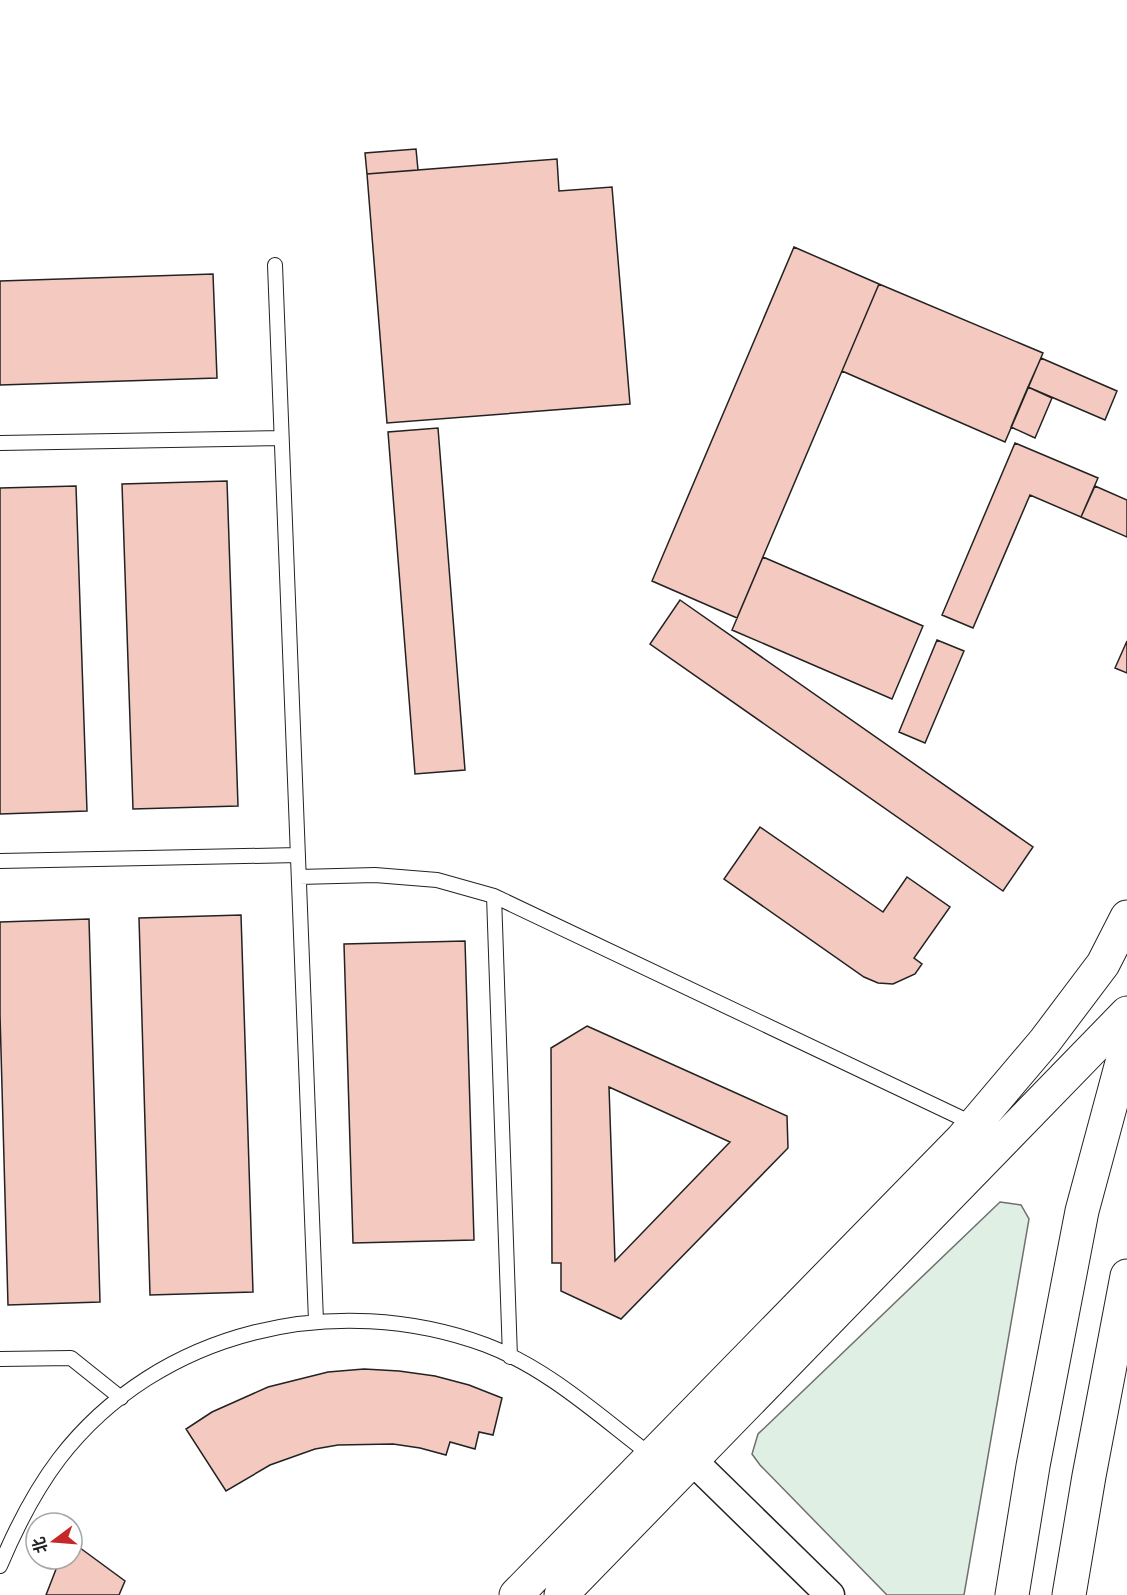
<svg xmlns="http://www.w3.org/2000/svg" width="1127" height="1595" viewBox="0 0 1127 1595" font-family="'Fira Sans Condensed','Noto Sans SC',sans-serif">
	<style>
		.green { fill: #e0efe3; stroke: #6f6f6f; stroke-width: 1.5 }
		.building { fill: #f3c9c0; stroke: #222; stroke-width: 1.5; fill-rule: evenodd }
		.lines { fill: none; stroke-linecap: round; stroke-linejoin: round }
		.service-casing { stroke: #222; stroke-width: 16 }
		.minor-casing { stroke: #222; stroke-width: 31 }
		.secondary-casing { stroke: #222; stroke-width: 35 }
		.primary-casing { stroke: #222; stroke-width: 35 }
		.service { stroke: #fff; stroke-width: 14 }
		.minor { stroke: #fff; stroke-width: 28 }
		.secondary { stroke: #fff; stroke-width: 33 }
		.primary { stroke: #fff; stroke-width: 33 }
	</style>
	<rect width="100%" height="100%" fill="#fff"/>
	<path class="green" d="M1000 1202 1021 1205 1029 1219 964 1595H887L760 1465 752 1454 758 1434Z"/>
	<path class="building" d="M416 149 418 170 367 174 365 153Z
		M557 159 559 191 612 187 630 404 387 423 367 174Z
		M794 247 879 284 737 618 652 581Z
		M213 274 217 378 0 385V281Z
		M879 284 1043 353 1005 442 842 371Z
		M1041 358 1117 391 1105 420 1028 387Z
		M1028 387 1052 398 1035 438 1011 427Z
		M438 428 465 770 415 774 388 432Z
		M1015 443 1098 478 1081 517 1030 495 973 628 942 615Z
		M227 481 238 806 133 809 122 484Z
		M76 486 87 811 0 814V488Z
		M1095 486 1127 500V537L1081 517Z
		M763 557 923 626 892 699 732 630Z
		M680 600 1033 847 1003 891 650 644Z
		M937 640 964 651 925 743 899 732Z
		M1127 641V673L1115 668Z
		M760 827 883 912 907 877 950 907 914 958 922 964 915 974 893 984 878 983 864 977 724 879Z
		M241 915 253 1292 150 1295 139 918Z
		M89 919 100 1302 8 1305 0 1015V922Z
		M465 941 474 1240 353 1243 344 944Z
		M587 1026 787 1116 788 1148 621 1319 561 1291V1263H552L551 1048ZM609 1087 730 1142 615 1261Z
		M364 1369 399 1371 435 1376 469 1385 502 1398 493 1435 479 1432 475 1449 450 1442 446 1455 420 1448 393 1444 338 1445 315 1449 270 1465 226 1491 186 1429 212 1412 268 1387 328 1372Z
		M72 1542 125 1581 119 1595H46L60 1559H72Z"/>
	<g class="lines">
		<defs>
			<path id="service" d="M275 265 316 1321
				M0 443 281 438
				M0 861 298 855
				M299 877 375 875 437 880 494 896 974 1124
				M494 896 510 1357
				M0 1359 71 1358 121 1398
				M0 1566C16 1528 34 1492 59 1459 159 1329 336 1290 486 1345 549 1369 599 1416 652 1456"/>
			<path id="minor" d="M692 1460 830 1595"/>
			<path id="secondary" d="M516 1595 962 1139 1045 1041 1103 964 1127 917
				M561 1595 1127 1013"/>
			<path id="primary" d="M1012 1595 1033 1466 1082 1211 1127 1044
				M1069 1595 1089 1476 1127 1276"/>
		</defs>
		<use href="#service" class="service-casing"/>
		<use href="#minor" class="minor-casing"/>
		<use href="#secondary" class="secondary-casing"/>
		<use href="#primary" class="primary-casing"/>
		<use href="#service" class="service"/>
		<use href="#minor" class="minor"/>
		<use href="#secondary" class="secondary"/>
		<use href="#primary" class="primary"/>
	</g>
	<g transform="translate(54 1541) rotate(254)"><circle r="28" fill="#ffffff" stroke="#a7a7a7" stroke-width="1.5"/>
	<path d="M0-4.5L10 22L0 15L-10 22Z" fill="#c62828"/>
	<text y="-9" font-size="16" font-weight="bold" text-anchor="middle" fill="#222222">北</text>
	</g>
</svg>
